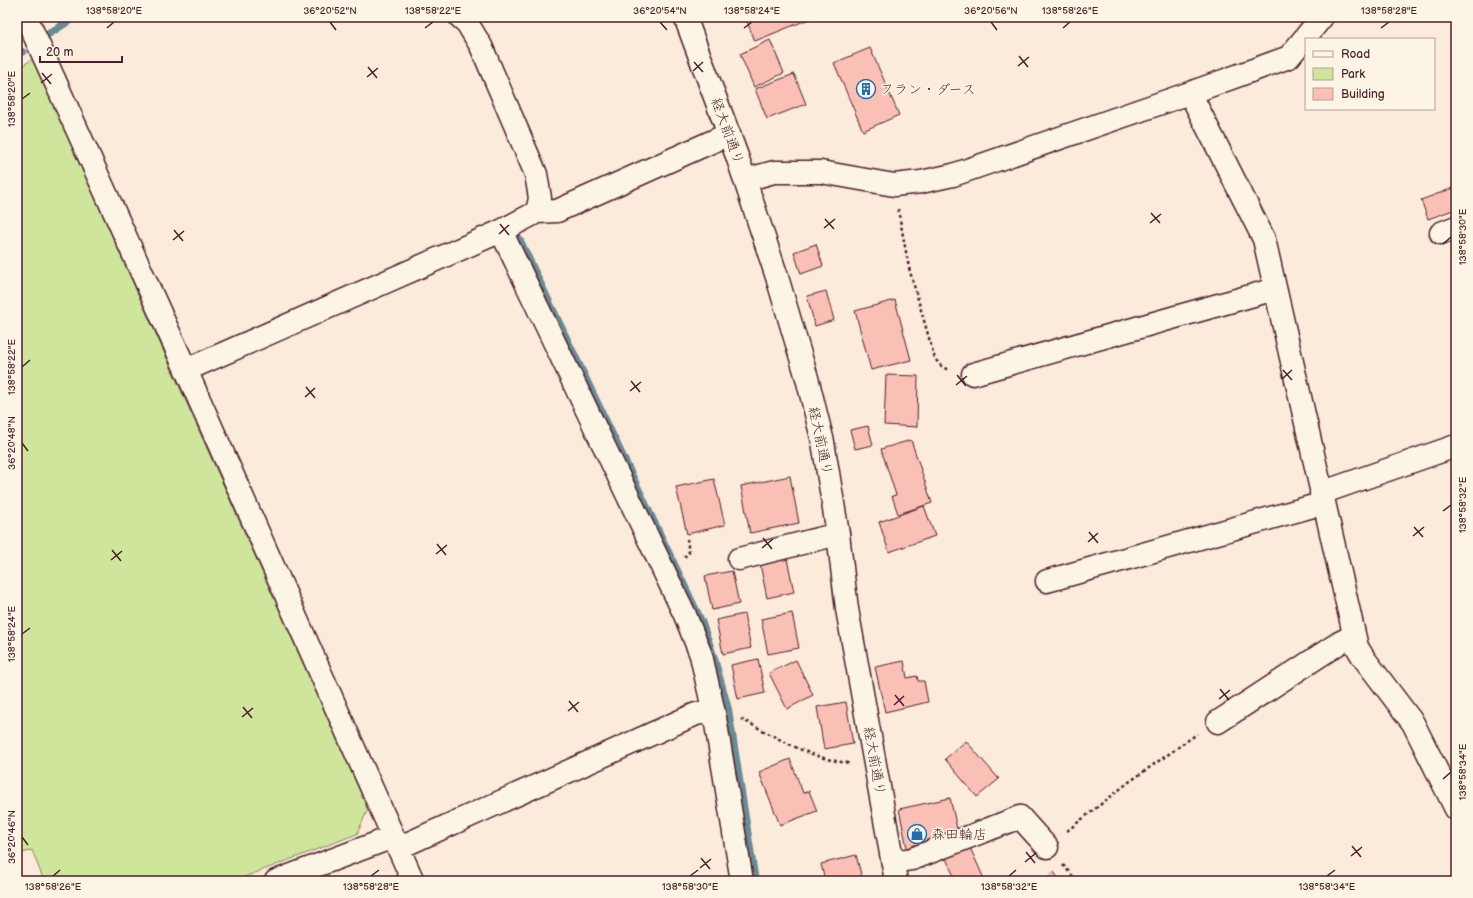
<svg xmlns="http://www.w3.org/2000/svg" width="1473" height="898" viewBox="0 0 1473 898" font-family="'Balsamiq Sans','Klee One',sans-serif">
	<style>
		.green { fill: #cee59b; stroke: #8c8263 }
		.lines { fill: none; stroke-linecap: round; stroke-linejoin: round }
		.stream { stroke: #6b8a94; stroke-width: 8 }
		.building { fill: #fbc0b5; stroke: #4a1f2b }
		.minor-casing { stroke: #4a1f2b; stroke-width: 25 }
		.major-casing { stroke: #4a1f2b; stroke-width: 25 }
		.path { stroke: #4a1f2b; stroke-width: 2.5; stroke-dasharray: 3 3; stroke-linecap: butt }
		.minor { stroke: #fcf5e5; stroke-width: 22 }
		.major { stroke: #fcf5e5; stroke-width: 22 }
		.ticks { fill: none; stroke: #4a1f2b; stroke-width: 1.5 }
		.labels { text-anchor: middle; stroke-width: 3; stroke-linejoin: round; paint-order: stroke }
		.poi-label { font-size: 14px; fill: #4a1f2b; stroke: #fcf5e5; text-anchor: start }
		.street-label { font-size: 14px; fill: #4a1f2b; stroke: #fcf5e5 }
		.neatline { fill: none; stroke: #4a1f2b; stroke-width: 1.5 }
		.ticks-label { font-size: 10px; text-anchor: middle; fill: #4a1f2b }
	</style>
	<rect width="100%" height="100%" fill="#fceadb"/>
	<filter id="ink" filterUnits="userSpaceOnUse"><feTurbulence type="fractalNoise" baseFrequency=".025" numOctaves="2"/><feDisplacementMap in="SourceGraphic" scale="8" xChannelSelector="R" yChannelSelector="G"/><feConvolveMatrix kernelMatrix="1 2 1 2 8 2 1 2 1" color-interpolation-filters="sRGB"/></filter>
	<g filter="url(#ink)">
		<path class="green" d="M33 59 368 809 357 834 234 881H44L32 850 17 855V69Z"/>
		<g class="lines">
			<path class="stream" d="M47 35 75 17
				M17 56 22 52
				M519 239 701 621 713 655 728 709 755 881"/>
		</g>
		<path class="building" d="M745 17H814L755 41Z
			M770 40 784 73 754 87 740 54Z
			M870 48 899 115 863 131 834 63Z
			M794 74 806 104 767 119 755 89Z
			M1456 187V209L1428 219 1421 200Z
			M816 244 823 266 801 274 794 252Z
			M826 291 834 320 815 326 807 296Z
			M895 300 911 360 871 370 855 311Z
			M886 375 918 376 917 427 884 425Z
			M868 426 873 445 855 449 850 430Z
			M911 440 932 503 898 514 892 496 896 495 881 449Z
			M790 476 799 523 750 533 741 486Z
			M714 479 725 525 687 534 676 487Z
			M924 506 935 536 889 552 879 522Z
			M787 559 794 592 767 598 760 564Z
			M732 571 739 604 712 610 705 576Z
			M792 613 799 648 768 654 761 619Z
			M744 614 751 648 723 654 716 620Z
			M758 659 765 693 738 699 731 665Z
			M796 660 813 695 787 709 769 673Z
			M904 661 907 678 917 676 918 681H924L928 702 885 712 875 667Z
			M846 702 853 744 824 749 817 707Z
			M966 741 999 779 977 797 945 759Z
			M790 759 803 793 809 791 817 811 780 825 759 772Z
			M950 798 959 837 907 848 899 809Z
			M968 843 985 881H956L944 854Z
			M856 855 862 878 849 881H825L821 864Z
			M1054 872 1060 881H1041Z"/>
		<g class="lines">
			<defs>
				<path id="minor" d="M26 17 186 370 413 881
					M1190 93 1264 239 1357 647 1363 657 1413 723 1456 809
					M745 180 774 172H821L894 185 921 182 953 175 1190 93 1289 57 1322 17
					M537 212 557 211 729 134
					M501 231 685 615 701 655 715 718 742 881
					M1441 233 1456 227
					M186 370 501 231 537 212 540 198 536 174 481 46 467 23 460 17
					M973 374 1275 289
					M1321 493 1456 446
					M739 559 838 534
					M1047 581 1324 503
					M1218 722 1339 643 1353 636
					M398 848 696 714 713 711
					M893 862 912 859 1020 817 1047 847
					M276 881 393 837"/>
				<path id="major" d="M685 17 737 156 777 277 807 378 823 442 838 534 847 609 896 881"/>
			</defs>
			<use href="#minor" class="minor-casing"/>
			<use href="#major" class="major-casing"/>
			<path class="path" d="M898 209 909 268 935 359 942 367 949 370
				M684 557 689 553 687 539
				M741 719C775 736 811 760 850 763
				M1067 831 1129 782 1197 734
				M1063 865 1077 881"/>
			<use href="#minor" class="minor"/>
			<use href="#major" class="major"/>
		</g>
	</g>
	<path class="ticks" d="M330 22 336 30M660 22 667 30M991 22 997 30M107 28 114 22M425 28 433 22M744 28 752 22M1063 28 1070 22M1381 28 1389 22M1019 56 1028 67M694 62 703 72M1018 66 1029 57M368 67 377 78M693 71 703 62M42 73 51 84M367 77 378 68M41 83 52 74M22 99 30 93M1151 213 1160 223M825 219 834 229M1150 223 1161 214M500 224 509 235M824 228 835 219M174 230 183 241M499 234 509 225M173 240 184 231M1443 244 1451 237M22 367 30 360M1283 370 1292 380M957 375 966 386M1282 379 1292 370M631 381 640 392M956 385 967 376M306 387 315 398M630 391 641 382M305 397 315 388M22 443 28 451M1443 511 1451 505M1414 527 1423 537M1089 532 1098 543M1413 536 1424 527M763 538 772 549M1088 542 1098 533M437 544 446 555M762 548 773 539M112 550 121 561M436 554 447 545M111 560 122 551M22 634 30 628M1220 689 1229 700M895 695 904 706M1219 699 1230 690M569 701 578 712M894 705 904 696M243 707 252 718M568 711 579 702M242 717 253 708M1443 779 1451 772M22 837 28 845M1352 846 1361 857M1026 852 1035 863M1351 856 1362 847M701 858 710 869M1025 862 1036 853M700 868 711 859M53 876 60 870M371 876 379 870M690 876 698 870M1009 876 1016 870M1327 876 1335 870"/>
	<defs>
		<symbol id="building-ring" viewBox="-11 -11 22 22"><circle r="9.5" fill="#fcf5e5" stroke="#1f6fb2" stroke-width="1.5"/><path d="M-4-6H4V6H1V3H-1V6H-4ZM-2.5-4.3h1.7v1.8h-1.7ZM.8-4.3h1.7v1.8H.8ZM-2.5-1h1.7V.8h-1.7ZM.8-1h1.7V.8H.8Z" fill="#1f6fb2"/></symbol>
		<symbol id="shop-ring" viewBox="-11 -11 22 22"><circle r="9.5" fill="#fcf5e5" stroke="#1f6fb2" stroke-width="1.5"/><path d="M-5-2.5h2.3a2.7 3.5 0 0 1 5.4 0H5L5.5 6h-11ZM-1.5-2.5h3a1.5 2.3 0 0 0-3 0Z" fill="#1f6fb2"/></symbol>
	</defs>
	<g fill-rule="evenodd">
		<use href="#building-ring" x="855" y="78" width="22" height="22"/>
		<use href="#shop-ring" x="906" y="823" width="22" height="22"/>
	</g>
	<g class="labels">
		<g class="poi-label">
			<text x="880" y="94">フラン・ダース</text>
			<text x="931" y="839">森田輪店</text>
		</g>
		<g class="street-label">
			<text transform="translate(728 131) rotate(70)" y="5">経大前通り</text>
			<text transform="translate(821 441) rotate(78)" y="5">経大前通り</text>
			<text transform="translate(875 761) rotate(80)" y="5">経大前通り</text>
		</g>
	</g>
	<rect width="1473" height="898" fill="none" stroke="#fcf5e5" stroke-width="44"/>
	<rect x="1305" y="38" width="130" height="72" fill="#fcf5e5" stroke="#b59f9b"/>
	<rect x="1313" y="51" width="20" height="6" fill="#fcf5e5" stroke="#b59f9b"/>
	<text x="1341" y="58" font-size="12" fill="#4a1f2b">Road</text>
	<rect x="1313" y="68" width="20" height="12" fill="#cee59b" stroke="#b59f9b"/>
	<text x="1341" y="78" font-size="12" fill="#4a1f2b">Park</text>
	<rect x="1313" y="88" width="20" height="12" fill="#fbc0b5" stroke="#b59f9b"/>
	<text x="1341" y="98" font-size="12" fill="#4a1f2b">Building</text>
	<path d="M40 56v6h82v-6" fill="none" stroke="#4a1f2b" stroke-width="2"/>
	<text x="46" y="56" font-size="12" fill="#4a1f2b" stroke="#fcf5e5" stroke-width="3" paint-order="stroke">20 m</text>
	<rect x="22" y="22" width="1429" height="854" class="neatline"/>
	<g class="ticks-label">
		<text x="114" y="14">138°58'20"E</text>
		<text x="330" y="14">36°20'52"N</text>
		<text x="433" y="14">138°58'22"E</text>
		<text x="660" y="14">36°20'54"N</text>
		<text x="752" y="14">138°58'24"E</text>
		<text x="991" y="14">36°20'56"N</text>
		<text x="1070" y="14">138°58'26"E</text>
		<text x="1389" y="14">138°58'28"E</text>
		<text transform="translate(11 99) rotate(-90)" y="4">138°58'20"E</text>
		<text transform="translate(1462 237) rotate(-90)" y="4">138°58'30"E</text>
		<text transform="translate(11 367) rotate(-90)" y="4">138°58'22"E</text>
		<text transform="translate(11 443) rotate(-90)" y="4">36°20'48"N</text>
		<text transform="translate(1462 505) rotate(-90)" y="4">138°58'32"E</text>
		<text transform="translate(11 634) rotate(-90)" y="4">138°58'24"E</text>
		<text transform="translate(1462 772) rotate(-90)" y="4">138°58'34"E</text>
		<text transform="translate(11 837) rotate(-90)" y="4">36°20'46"N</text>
		<text x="53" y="890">138°58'26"E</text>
		<text x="371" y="890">138°58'28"E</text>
		<text x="690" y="890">138°58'30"E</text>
		<text x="1009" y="890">138°58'32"E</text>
		<text x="1327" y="890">138°58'34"E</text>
	</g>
</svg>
